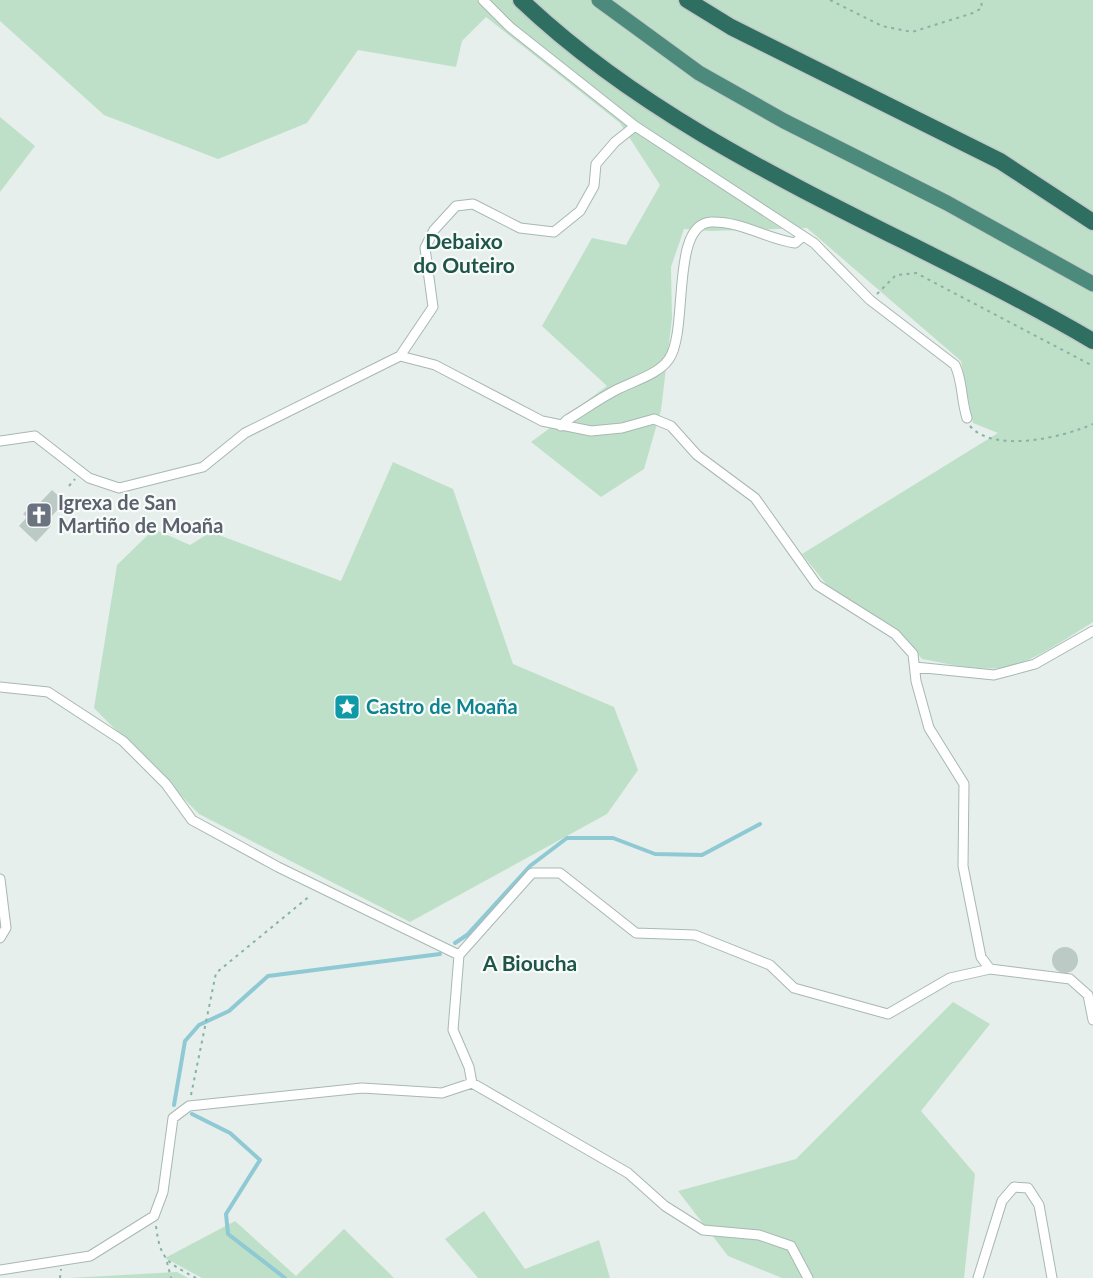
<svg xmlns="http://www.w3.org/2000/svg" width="1093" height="1278" viewBox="0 0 1093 1278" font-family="Lato,sans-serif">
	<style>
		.green { fill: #bfe0c8 }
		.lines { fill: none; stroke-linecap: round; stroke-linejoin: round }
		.stream { stroke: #8ec9d4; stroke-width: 4 }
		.building { fill: #bbcac4 }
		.minor-casing { stroke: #a8b8b2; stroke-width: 11 }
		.trunk-casing { stroke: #c2cac8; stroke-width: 17 }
		.motorway-casing { stroke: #c2cac8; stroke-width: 19 }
		.path { stroke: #86b3a5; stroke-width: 2; stroke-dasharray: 3 4.5; stroke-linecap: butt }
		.minor { stroke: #fff; stroke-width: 9 }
		.trunk { stroke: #4c8a7c; stroke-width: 15 }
		.motorway { stroke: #2f6f62; stroke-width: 16 }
		.labels { text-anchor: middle; stroke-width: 4.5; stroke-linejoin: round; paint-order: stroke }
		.worship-label { font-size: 20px; font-weight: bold; fill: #5b616d; stroke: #f7fbf9; text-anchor: start }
		.culture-label { font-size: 20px; font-weight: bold; fill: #0d838f; stroke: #f7fbf9; text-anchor: start }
		.neighbourhood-label { font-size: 21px; font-weight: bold; fill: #1f5548; stroke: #f7fbf9 }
	</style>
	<rect width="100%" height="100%" fill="#e6efeb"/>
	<path class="green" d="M0 0H1093V622C1072 635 1034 661 1011 666 983 673 950 664 922 659L896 628 830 589 802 554 998 433 973 423 961 361 807 228 711 231 684 229 671 267 672 318 661 410 644 469 601 497 531 442 607 386 542 326 592 238 626 245 660 185 620 123 486 17 462 41 456 67 358 50 307 123 218 159 104 115 0 21Z
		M0 117 35 146 0 192Z
		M393 462 453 489 513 664 614 707 638 770 607 814 410 922 199 814 94 708 117 565 154 529 190 545 211 532 341 581Z
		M953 1002 990 1024 921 1111 975 1174 964 1278H782L728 1256 678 1191 796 1159Z
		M484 1211 525 1269 599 1240 610 1278H478L445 1239Z
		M235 1221 296 1276 344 1229 394 1278H202L165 1258Z
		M177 1272 188 1278H69Z"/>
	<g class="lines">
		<path class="stream" d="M455 943 467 935 530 866 567 838H613L655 854 702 855 760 824
			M174 1105 185 1041 199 1025 229 1011 268 976 440 954
			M192 1114 230 1133 260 1160 226 1214 228 1234 285 1278"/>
	</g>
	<path class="building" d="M52 490 65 502 47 521 51 526 36 542 19 526 27 517 23 514 31 506 34 509Z
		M1052 960a13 13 0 1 1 26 0a13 13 0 1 1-26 0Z"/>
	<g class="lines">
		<defs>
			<path id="minor" d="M483 0 510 27 635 126 814 243 870 300 955 365C963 382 961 400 967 418
				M400 356 435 365 542 421 591 431 622 428 654 419 671 426 697 455 755 498 817 585 895 634 913 654 916 681 929 728 964 784 963 866 981 957 990 969
				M561 426 567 420C584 410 600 398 618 389 634 381 659 374 669 359 689 330 670 224 711 222 741 221 767 239 795 243L803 236
				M0 441 35 436 89 478 119 488 203 467 245 433 400 356 433 307 425 248 434 230 456 206 473 204 520 228 554 232 580 211 594 186 596 164 615 142 635 126
				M915 667 994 675 1035 664 1093 631
				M0 687 48 692 123 741 166 784 192 820 278 867 459 955
				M0 879 6 928 0 938
				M472 1083 469 1067 453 1030 459 955 532 873H560L636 933 695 935 770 965 794 988 888 1014 950 978 990 969 1070 979 1088 995 1093 1020
				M0 1270 90 1256 154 1216 163 1192 173 1118 189 1106 362 1088 442 1093 472 1083 628 1173 665 1206 703 1230 759 1235 791 1246 808 1278
				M978 1278 1002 1201 1014 1187 1028 1188 1039 1205 1052 1278"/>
			<path id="trunk" d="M599 0 699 73 784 121 947 203 1093 284"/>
			<path id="motorway" d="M521 0C684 155 902 229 1093 341
				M687 0 731 27 1000 161 1093 222"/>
		</defs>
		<use href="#minor" class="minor-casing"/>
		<use href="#trunk" class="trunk-casing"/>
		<use href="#motorway" class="motorway-casing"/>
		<path class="path" d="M830 0 882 26 912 32 973 13 982 8 981 0
			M877 294 896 275 916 273 1093 366
			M970 426C994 454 1064 437 1093 424
			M69 486 75 479
			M191 1095 216 973 311 895
			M156 1226C160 1260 168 1263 196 1278
			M167 1262 171 1278
			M60 1278 61 1269"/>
		<use href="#minor" class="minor"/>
		<use href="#trunk" class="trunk"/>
		<use href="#motorway" class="motorway"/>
	</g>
	<defs>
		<symbol id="church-square" viewBox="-11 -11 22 22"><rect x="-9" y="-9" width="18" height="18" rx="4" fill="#6b7280" stroke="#f7fbf9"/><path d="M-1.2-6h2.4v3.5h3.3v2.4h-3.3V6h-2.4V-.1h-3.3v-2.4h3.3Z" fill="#fff"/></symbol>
		<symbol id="sight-square" viewBox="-11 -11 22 22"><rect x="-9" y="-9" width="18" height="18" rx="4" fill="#0f9aa8" stroke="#f7fbf9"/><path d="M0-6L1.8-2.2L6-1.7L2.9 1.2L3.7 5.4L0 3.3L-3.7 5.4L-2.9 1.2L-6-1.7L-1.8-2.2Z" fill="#fff"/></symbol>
	</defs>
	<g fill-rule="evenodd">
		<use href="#church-square" x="24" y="500" width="30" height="30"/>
		<use href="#sight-square" x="332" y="692" width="30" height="30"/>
	</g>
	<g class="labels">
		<g class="worship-label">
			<text x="58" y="510">Igrexa de San<tspan x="58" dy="23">Martiño de Moaña</tspan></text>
		</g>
		<g class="culture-label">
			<text x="366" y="714">Castro de Moaña</text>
		</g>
		<g class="neighbourhood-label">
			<text x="464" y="249">Debaixo<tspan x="464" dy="24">do Outeiro</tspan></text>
			<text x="530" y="971">A Bioucha</text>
		</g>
	</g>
</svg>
